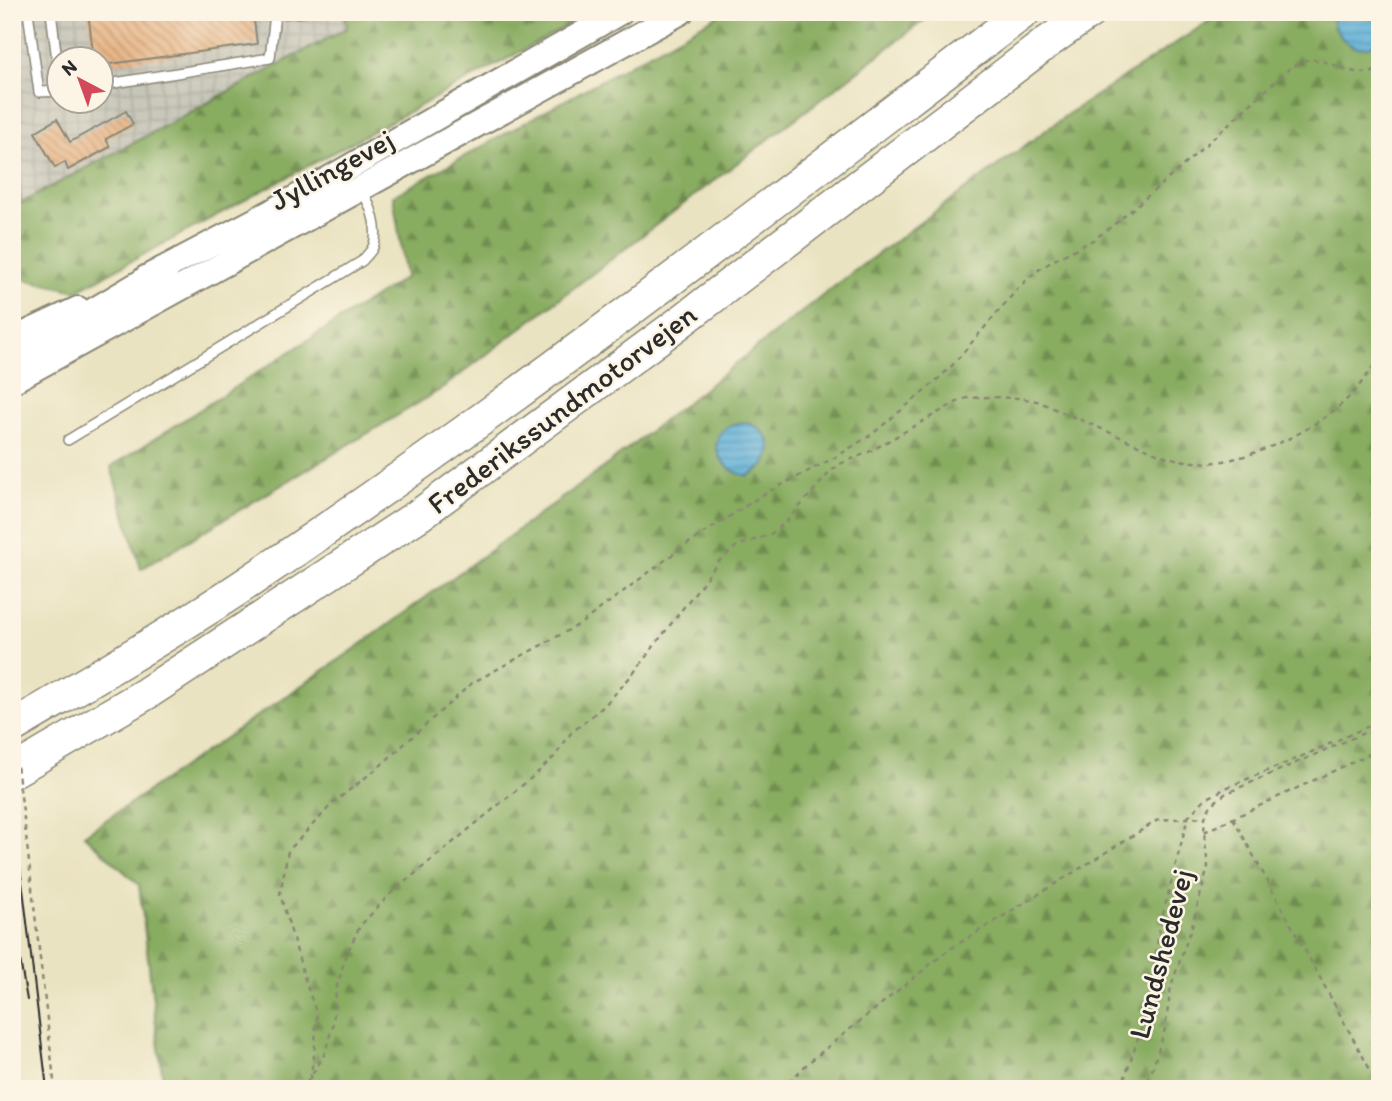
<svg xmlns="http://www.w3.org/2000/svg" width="1392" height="1101" viewBox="0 0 1392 1101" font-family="Itim,sans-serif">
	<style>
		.industrial { fill: url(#industrial-grid); fill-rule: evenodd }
		.forest { fill: url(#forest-firs); stroke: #5a6c46; stroke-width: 2 }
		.water { fill: url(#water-rules); stroke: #436d81; stroke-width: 2 }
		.building { fill: url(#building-back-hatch) }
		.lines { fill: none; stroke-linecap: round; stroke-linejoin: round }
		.lane-casing { stroke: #8a8776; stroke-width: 12 }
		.secondary-casing { stroke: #8a8776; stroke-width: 28 }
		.primary-casing { stroke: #8a8776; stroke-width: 32 }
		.highway-casing { stroke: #8a8776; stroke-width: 35 }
		.path { stroke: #8a8776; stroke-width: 2.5; stroke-dasharray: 5 5; stroke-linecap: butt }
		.lane { stroke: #fff; stroke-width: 9 }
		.secondary { stroke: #fff; stroke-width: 24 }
		.primary { stroke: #fff; stroke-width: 28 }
		.highway { stroke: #fff; stroke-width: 32 }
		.tram { stroke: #2b2b2b; stroke-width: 2 }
		.path-bridge { stroke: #8a8776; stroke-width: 2.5; stroke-dasharray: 5 5; stroke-linecap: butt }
		.labels { text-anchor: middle; stroke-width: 5; stroke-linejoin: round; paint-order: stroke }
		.street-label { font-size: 30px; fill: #2b2b2b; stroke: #fcf5e5 }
	</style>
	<defs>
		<pattern id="industrial-grid" width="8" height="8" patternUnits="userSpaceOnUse" patternTransform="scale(1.75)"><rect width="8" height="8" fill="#c6c5b8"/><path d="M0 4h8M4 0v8" fill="none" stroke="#aaa99e"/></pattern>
		<pattern id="forest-firs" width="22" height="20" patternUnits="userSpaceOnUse" patternTransform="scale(1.75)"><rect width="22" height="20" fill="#88ac60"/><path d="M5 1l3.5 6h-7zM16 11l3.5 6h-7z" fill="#6f8c4f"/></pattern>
		<pattern id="water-rules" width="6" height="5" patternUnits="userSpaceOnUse" patternTransform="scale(1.75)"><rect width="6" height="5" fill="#5bafd7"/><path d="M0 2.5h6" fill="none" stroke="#4b8faf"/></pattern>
		<pattern id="building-back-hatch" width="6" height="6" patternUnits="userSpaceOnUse" patternTransform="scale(1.75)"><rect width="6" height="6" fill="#e8b586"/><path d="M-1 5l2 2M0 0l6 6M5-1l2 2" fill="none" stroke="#bc936e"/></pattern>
	</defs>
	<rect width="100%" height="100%" fill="#fcf5e5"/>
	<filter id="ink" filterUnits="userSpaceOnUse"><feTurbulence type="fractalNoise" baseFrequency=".0143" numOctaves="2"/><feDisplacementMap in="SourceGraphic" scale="14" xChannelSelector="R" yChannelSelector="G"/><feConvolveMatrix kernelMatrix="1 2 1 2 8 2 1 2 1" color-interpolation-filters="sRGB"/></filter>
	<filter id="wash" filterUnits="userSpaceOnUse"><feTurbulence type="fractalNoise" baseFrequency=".00686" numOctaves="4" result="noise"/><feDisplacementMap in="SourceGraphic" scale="28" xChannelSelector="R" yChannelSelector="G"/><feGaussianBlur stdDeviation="1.57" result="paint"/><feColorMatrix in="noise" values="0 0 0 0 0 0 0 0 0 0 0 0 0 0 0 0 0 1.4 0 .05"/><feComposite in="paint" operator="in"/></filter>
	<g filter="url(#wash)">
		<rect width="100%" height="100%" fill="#eae3c1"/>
		<path class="industrial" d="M12 12H344L347 27 20 204 12 155ZM60 60H102V102H60Z"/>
		<path class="forest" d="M344 12H594L76 291 15 277 12 268V155L21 203 347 28Z
			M724 12H935L440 390 141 569 111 467 406 277 393 196Z
			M1223 12H1380V1089H164L139 885 84 835 359 646 603 468 849 275 1068 114Z"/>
		<path class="water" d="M1331 12H1380V40C1358 60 1332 37 1331 12Z
			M744 422 758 427 768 438 771 451 764 466 748 476C743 475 736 473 732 470 717 460 709 439 727 427 731 424 739 423 744 422Z"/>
		<g id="blocks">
			<path class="building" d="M88 12H253L257 44 102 65V60H94Z
				M126 111 133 124 106 139 110 147 68 170 65 162 55 168 35 132 57 119 70 142Z"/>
		</g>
	</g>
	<g filter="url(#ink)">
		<use href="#blocks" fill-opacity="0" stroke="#8a8776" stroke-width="2"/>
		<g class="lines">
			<defs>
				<path id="lane" d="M28 12 39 92 60 91
					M51 12 60 84
					M275 12V14L304 12
					M102 85 270 58 275 14
					M68 440 362 261C365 257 371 252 373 247 380 231 371 205 362 191"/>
				<path id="secondary" d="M146 278 273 211 620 12
					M12 340 78 309
					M12 381 681 12"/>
				<path id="primary" d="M12 361 164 271"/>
				<path id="highway" d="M12 727C96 677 181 628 262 573 523 397 773 202 1024 12
					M12 772 147 693 422 513 679 323 1045 44 1090 12"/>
			</defs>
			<use href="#lane" class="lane-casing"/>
			<use href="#secondary" class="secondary-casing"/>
			<use href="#primary" class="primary-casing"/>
			<use href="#highway" class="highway-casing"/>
			<path class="path" d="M1233 818 1380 1088
				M25 827 55 1089
				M1204 832 1380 749
				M300 1089 310 1078 325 1053 333 1024 336 990 346 955 360 926 389 895 536 774 555 756 571 733 604 706 632 675 719 561 737 546 769 535 784 524 831 471 842 463 867 453 955 403 967 398 990 397 1019 398 1037 401 1164 456C1181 461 1200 464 1217 462 1261 456 1321 427 1351 395 1362 383 1371 370 1380 356
				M312 1089 310 1078 314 1056 317 1015 307 986 280 894 288 851 333 803 380 766 472 683 580 624 680 549 764 494 834 458 871 435 927 389 950 368 1020 286 1037 271 1054 260 1093 240 1111 227 1176 172 1290 68C1294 66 1301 61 1306 60 1327 55 1350 81 1380 70
				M782 1089 808 1063 947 951 1158 820 1205 817
				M1121 1089 1148 1008 1160 926 1188 817 1204 800 1228 787 1296 759 1380 721
				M1143 1089 1152 1070 1165 1029 1171 986 1192 926 1208 867 1204 832 1205 817 1211 805 1225 794 1380 726"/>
			<use href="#lane" class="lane"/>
			<use href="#secondary" class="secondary"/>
			<use href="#primary" class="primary"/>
			<use href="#highway" class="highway"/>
			<path class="tram" d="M12 812 24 897 47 1089
				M12 914 27 1000"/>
			<path class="path-bridge" d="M12 727 25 827"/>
		</g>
	</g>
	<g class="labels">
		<g class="street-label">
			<text transform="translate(332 170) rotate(-29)" y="10">Jyllingevej</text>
			<text transform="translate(562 409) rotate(-37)" y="10">Frederikssundmotorvejen</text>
			<text transform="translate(1161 954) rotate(-75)" y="10">Lundshedevej</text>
		</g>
	</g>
	<rect width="1392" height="1101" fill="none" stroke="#fcf5e5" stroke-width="42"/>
	<g transform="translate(80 80) rotate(319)"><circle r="33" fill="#fcf5e5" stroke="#a8a49b" stroke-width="2"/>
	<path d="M0-5L12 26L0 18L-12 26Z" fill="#d1495b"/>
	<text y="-10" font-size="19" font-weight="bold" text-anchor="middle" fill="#2b2b2b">N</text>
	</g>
</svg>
